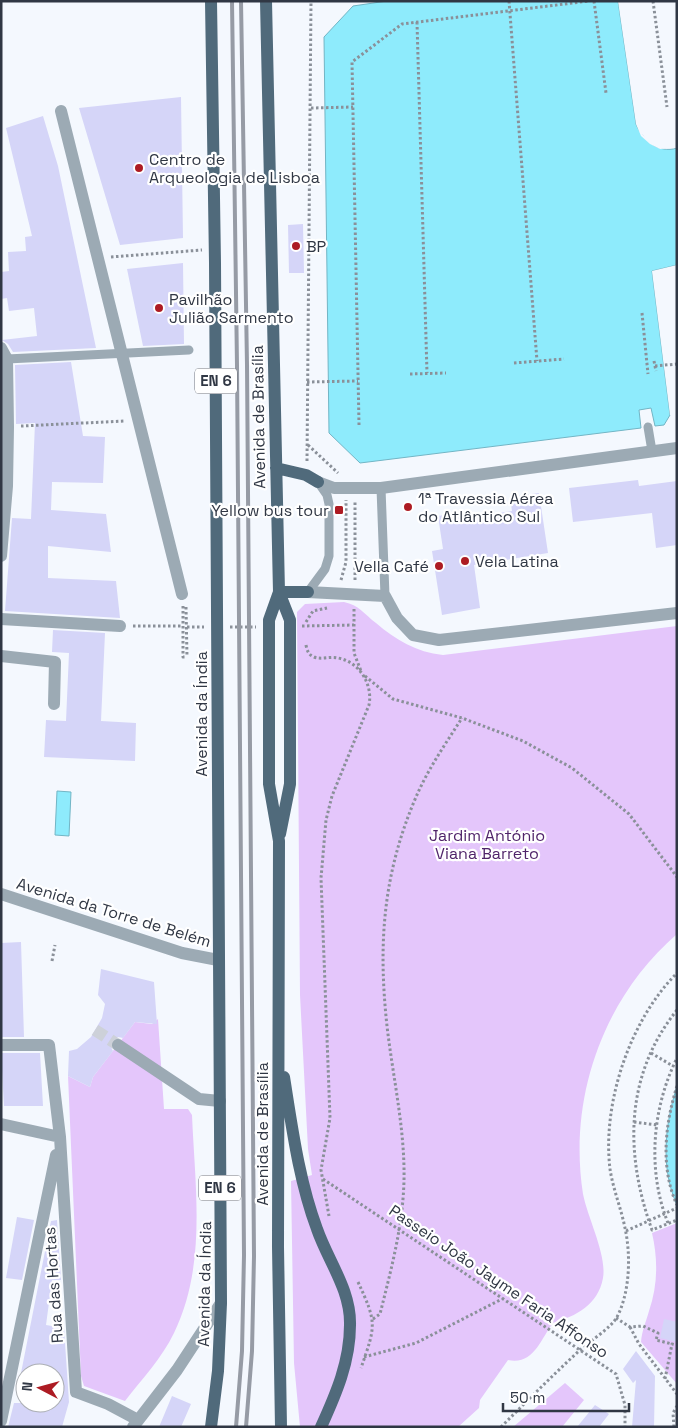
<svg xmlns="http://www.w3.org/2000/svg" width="678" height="1428" viewBox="0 0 678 1428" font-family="'Space Grotesk',sans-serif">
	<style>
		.green { fill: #e4c6fb }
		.water { fill: #8eebfc; stroke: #72b5c5 }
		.pier { fill: #f4f8fe }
		.building { fill: #d5d5f8 }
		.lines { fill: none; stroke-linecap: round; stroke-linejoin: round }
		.pedestrian-tunnel { stroke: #cdd1d9; stroke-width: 12; stroke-dasharray: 12 6; stroke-linecap: butt }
		.path { stroke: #8a9099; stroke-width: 3; stroke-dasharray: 2.5 2.5; stroke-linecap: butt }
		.service { stroke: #9caab4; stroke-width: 9 }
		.pedestrian { stroke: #9caab4; stroke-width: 12 }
		.minor { stroke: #9caab4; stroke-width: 12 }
		.tertiary { stroke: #9caab4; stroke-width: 12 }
		.primary { stroke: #506a7b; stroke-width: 12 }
		.rail { stroke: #969ba5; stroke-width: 4 }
		.poi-dot { fill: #ad1b23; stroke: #fff; stroke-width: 2 }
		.labels { text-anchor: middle; stroke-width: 4.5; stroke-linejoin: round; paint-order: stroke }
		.shield { fill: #fff; stroke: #6e737c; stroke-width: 1 }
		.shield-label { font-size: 15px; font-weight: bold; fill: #303744 }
		.poi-label { font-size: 16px; fill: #303744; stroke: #fff; text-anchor: start }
		.street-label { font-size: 16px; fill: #303744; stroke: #fff }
		.park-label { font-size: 16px; fill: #50246a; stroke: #fff }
	</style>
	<rect width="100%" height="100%" fill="#f4f8fe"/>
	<path class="green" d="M344 602C359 605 364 614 376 623 396 640 416 652 443 655L677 626V934C603 998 568 1098 583 1194 588 1219 607 1255 603 1278 598 1305 576 1316 553 1323 540 1340 534 1365 508 1360L480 1400 479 1408 458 1427H300L294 1363 291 1181 312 1175 308 1149 300 995 297 612 305 604Z
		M158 1019 164 1109H188L192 1115C195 1188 207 1265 174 1333 162 1358 142 1379 125 1401L84 1386 81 1376 68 1076 90 1087 93 1077 135 1022 152 1024Z
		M677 1223V1384L641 1342C642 1330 646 1322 649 1311 658 1285 658 1259 652 1233Z
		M565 1383 584 1400 562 1427H513Z"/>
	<path class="water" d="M387 1H618L636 124C642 139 658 154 677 148V265L652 271 670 415 664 425 655 426 651 408 639 410 641 428 360 463 329 433 324 37 353 6Z
		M57 791 71 792 69 836 55 835Z
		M677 1086V1205C660 1168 665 1124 677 1086Z"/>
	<path class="pier" d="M618 1H620L638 123 643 135 651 142 661 147 677 146V148L660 149 650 144 641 136 636 124Z
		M677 265V268L655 273 669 379 672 415H670L652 271Z"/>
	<path class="building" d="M181 97 183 238 120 245 79 108Z
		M43 116 58 166 96 348 13 352 8 344 2 340 37 336 34 308 9 311 7 298 1 299V272L9 271 8 252 26 251 25 237 32 236 6 128Z
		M303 224 304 273H289L288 225Z
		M183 263 184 344 143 346 127 269Z
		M71 362 83 436 105 437 103 483 52 482 51 510 106 514 111 552 48 546V578L116 581 120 618 5 611 12 518 31 519 35 423 16 424 15 365Z
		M638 480 639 486 677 481V545L656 548 652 513 573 522 569 488Z
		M539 493 548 553 474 565 480 608 442 615 432 551 443 549 438 516 467 512 468 518 512 511 510 497Z
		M53 630 105 633 101 721 136 723 135 761 44 757 46 720 66 721 69 653 52 652Z
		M21 942 24 1037H1V943Z
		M101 969 154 982 157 1024 135 1022 123 1038 118 1037 112 1040 110 1045 113 1051 93 1077 90 1087 68 1076 69 1051 77 1049 91 1037 102 1018 105 1004 98 995Z
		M1 1053H40L43 1106H4Z
		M17 1217 34 1220 22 1280 6 1278Z
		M57 1220 61 1280H52L46 1325 64 1328 69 1402 62 1427H8L14 1403H55V1373H21L51 1221Z
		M664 1319 677 1322V1342L660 1338Z
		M636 1351 655 1376 654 1427H632L636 1380 633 1383 623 1369Z
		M172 1396 191 1404 181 1427H159Z
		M595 1405 609 1414 599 1427H577Z"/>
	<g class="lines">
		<path class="pedestrian-tunnel" d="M95 1030 118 1045"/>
		<path class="path" d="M509 1 537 361
			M594 1 606 93
			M653 1 667 107
			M417 22 427 373
			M311 108 353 107
			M111 257 202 250
			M642 313 648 374
			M654 361 656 371
			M514 363 564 359
			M655 366 677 364
			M410 374 446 373
			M307 382 358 381
			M359 425 352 62 402 24 589 1
			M21 426 125 421
			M308 445 338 473
			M307 461 311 1
			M341 580 346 562V500
			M355 580V501
			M183 606V657H187
			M186 607 187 657
			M354 609V653L361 671
			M306 622 313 611 327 608
			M133 626H183
			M302 626 354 625
			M187 627H204
			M230 627H256
			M306 645C307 651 309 655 314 657 322 660 330 656 338 658 360 662 373 685 369 705L332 796 326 820 321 878 330 1118 321 1170 329 1216
			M365 676 393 699 462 718 523 741 572 768 629 814 677 877
			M52 961 55 945
			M677 1010C624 1076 625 1155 652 1230L677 1220
			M651 1053 673 1066
			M677 1086C665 1124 660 1168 677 1205
			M634 1122 657 1125
			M323 1179 616 1374 625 1405V1427
			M668 1223C647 1171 652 1108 677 1058
			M626 1231 677 1208
			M358 1282C377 1323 376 1325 361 1368
			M616 1318 630 1327 643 1326 658 1333 656 1340 672 1344
			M373 1319 380 1314C391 1270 403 1226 404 1180 405 1129 393 1078 387 1026 378 943 383 874 416 797 428 769 446 743 462 718
			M630 1327 639 1344 677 1394
			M364 1357 416 1343 502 1299
			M665 1379 672 1344 677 1345
			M501 1427C527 1401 553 1375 580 1350 590 1341 611 1328 617 1317 630 1292 631 1255 625 1228 621 1208 613 1189 610 1169 602 1103 630 1020 677 973
			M674 1427 673 1413 677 1406"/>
		<path class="service" d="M7 359 189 350
			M648 427 652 451
			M381 488 385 596
			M308 592 325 569 329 556V504L327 495 318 482"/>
		<path class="pedestrian" d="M61 111 182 594
			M1 619 120 626
			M118 1045 199 1099 220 1101"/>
		<path class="minor" d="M1 348 7 359 8 427 7 486 1 556
			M318 482 334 488H381L677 448
			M308 592 385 596 397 618 413 635 439 640 677 613
			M1 656 55 662 54 704
			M1 1045H49L60 1137 76 1392 108 1404 138 1420
			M1 1124 60 1137
			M1 1421 56 1155
			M133 1427 177 1370 221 1303"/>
		<path class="tertiary" d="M1 894 182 953 218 960"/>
		<path class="primary" d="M211 1 215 263 221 1303 218 1371 211 1427
			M266 1 279 592 269 620V784L279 841 278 1247 281 1427
			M276 468 306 475 318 482
			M279 592 290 620V784L280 834
			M279 592H308
			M284 1077C292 1127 299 1181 317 1229 328 1261 351 1290 350 1325 350 1362 336 1394 321 1427"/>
		<path class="rail" d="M232 1 237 366 244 1255 242 1351 236 1427
			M241 1 247 365 254 1256 252 1351 246 1427"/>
	</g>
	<g class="poi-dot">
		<circle cx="139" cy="168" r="5"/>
		<circle cx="296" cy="246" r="5"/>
		<circle cx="159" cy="308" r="5"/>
		<circle cx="408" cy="507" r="5"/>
		<rect x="334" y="505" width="10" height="10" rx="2.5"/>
		<circle cx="465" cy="561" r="5"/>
		<circle cx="439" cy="566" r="5"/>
	</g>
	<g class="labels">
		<g class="shield">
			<rect x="195" y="368.5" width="42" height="25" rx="4"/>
			<rect x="199" y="1175.5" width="42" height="25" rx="4"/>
		</g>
		<g class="shield-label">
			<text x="216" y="386">EN 6</text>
			<text x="220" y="1193">EN 6</text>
		</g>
		<g class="poi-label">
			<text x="149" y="165">Centro de<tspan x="149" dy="18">Arqueologia de Lisboa</tspan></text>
			<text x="306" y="252">BP</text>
			<text x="169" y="305">Pavilhão<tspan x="169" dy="18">Julião Sarmento</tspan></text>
			<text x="418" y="504">1ª Travessia Aérea<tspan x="418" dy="18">do Atlântico Sul</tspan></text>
			<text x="329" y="516" text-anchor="end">Yellow bus tour</text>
			<text x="475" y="567">Vela Latina</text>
			<text x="429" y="572" text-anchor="end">Vella Café</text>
		</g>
		<g class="street-label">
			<text transform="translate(258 417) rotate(-91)" y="6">Avenida de Brasília</text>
			<text transform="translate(201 714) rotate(-90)" y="6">Avenida da Índia</text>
			<text transform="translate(114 912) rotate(17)" y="6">Avenida da Torre de Belém</text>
			<text transform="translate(262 1134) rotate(-90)" y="6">Avenida de Brasília</text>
			<text transform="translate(499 1281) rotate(34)" y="6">Passeio João Jayme Faria Affonso</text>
			<text transform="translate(204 1284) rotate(-89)" y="6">Avenida da Índia</text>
			<text transform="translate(53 1285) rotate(-94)" y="6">Rua das Hortas</text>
		</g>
		<g class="park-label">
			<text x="487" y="841">Jardim António<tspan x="487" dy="18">Viana Barreto</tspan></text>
		</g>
	</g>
	<rect width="678" height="1428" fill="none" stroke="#303744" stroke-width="5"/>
	<g transform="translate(40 1388) rotate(276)"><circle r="24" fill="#ffffff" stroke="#acafb4"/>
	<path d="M0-4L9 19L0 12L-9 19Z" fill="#ad1b23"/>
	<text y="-8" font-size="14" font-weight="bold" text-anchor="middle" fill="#303744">N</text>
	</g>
	<path d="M503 1403v8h126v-8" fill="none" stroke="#303744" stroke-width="2.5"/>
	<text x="510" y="1403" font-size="15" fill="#303744" stroke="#ffffff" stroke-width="4" paint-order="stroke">50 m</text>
</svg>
